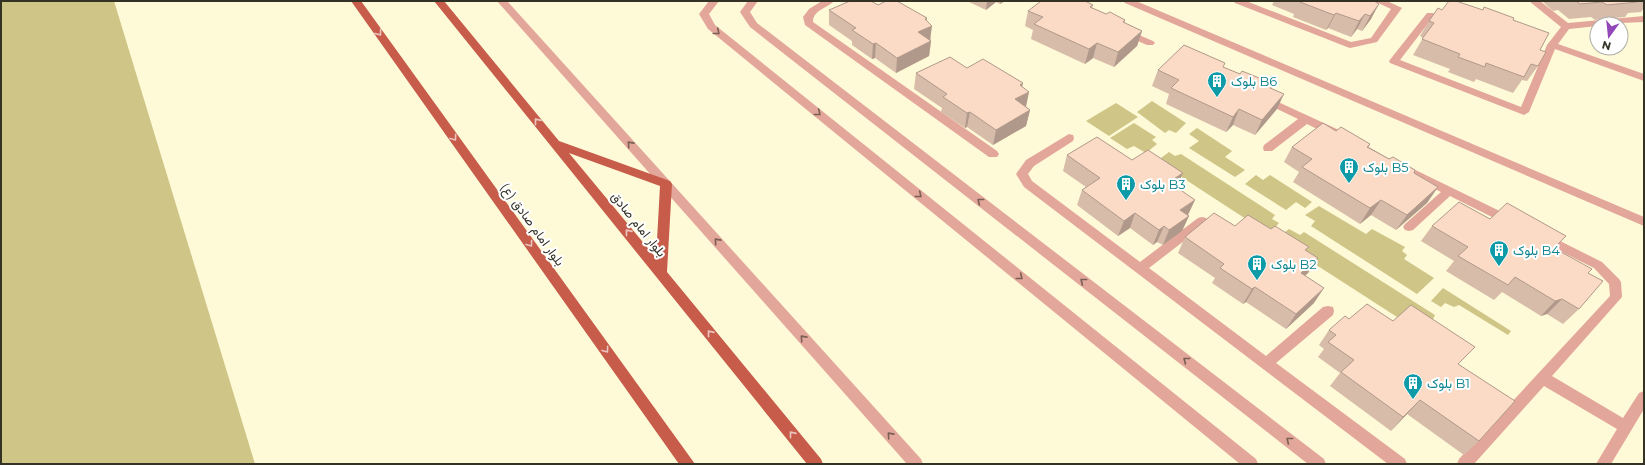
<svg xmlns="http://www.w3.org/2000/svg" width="1645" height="465" viewBox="0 0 1645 465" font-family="Montserrat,Vazirmatn,sans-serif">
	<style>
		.green { fill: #cfc587 }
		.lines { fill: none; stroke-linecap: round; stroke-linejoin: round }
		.minor { fill: #e3a69a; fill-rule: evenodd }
		.tertiary { fill: #e3a69a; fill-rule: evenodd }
		.primary { fill: #c75c4b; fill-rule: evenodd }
		.wall { fill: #d8bcaa }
		.shaded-wall { fill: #b0998b }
		.building { fill: #fbdbc6; stroke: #b0998b }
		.oneway { stroke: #7a6054 }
		.oneway2 { stroke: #ebc6c0 }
		.labels { text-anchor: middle; stroke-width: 4; stroke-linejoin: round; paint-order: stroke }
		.culture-label { font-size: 13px; fill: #0d838f; stroke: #fff; text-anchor: start }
		.street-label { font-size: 13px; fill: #343225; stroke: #fff }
	</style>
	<rect width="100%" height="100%" fill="#fef9d6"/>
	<path class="green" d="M1 1H114L255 464H1Z
		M1152 101 1186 123 1176 133 1169 130 1165 133 1137 112Z
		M1116 103 1138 117 1109 136 1086 121Z
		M1134 123 1156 137 1152 140 1157 144 1146 153 1134 146 1127 149 1110 138Z
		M1197 128 1232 151 1225 157 1245 170 1235 177 1189 148 1199 141 1189 134Z
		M1169 152 1175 156 1181 154 1275 215 1272 219 1279 223 1269 234 1157 161Z
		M1256 175 1263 180 1270 175 1312 202 1305 208 1296 202 1286 210 1245 184Z
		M1319 206 1366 234 1372 229 1405 247 1402 251 1407 255 1404 259 1434 278 1417 294 1311 226 1315 221 1305 215Z
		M1289 229 1300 235 1304 232 1435 315 1425 335 1276 239Z
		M1443 288 1511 331 1508 335 1459 305 1454 307 1445 303 1441 307 1431 301Z"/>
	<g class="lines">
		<path class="minor" d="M709 1H719L709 14 715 25 1256 459 1258 464H1240L708 29 699 14Z
			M748 1H758L750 12 757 23 1324 459 1326 464H1308L750 27 740 12Z
			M822 1H834C826 9 813 10 813 22L997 151 999 154 997 157H989L805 25 803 17 809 9Z
			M1123 1H1136L1644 217V226L1125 3Z
			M1233 1H1246L1351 42 1371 38 1391 9 1374 1H1387L1402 8 1377 42 1350 48 1347 47 1235 3Z
			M1529 1H1540L1568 23 1644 16V22L1597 24V26L1569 29 1558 44 1644 74V81L1555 49 1529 112 1524 115 1390 63 1389 61 1427 13H1433L1435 15 1433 17 1400 60 1521 107 1547 45 1561 27Z
			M1125 29 1153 41 1155 43 1153 45H1147L1122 34 1120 32 1122 30Z
			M1265 96 1339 130 1340 133 1339 136H1331L1307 124 1272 151H1264L1263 148 1264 145 1298 119 1261 101 1260 99 1261 97Z
			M1069 134 1073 135 1074 138 1073 141 1034 166 1028 174 1032 181 1140 262 1198 218 1202 217 1206 218 1208 221 1206 224 1149 268 1266 356 1323 307 1328 306 1333 307 1334 311 1333 315 1276 363 1405 459 1407 464H1388L1024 187 1016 174 1026 160Z
			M1399 162 1514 218 1516 221 1514 224 1510 225 1506 224 1450 196 1413 230 1409 231 1405 230 1403 227 1405 224 1441 192 1395 169 1393 166 1395 163Z
			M1544 233 1602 262 1619 279 1621 282 1622 297 1552 376 1623 418 1639 393 1644 391V409L1611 464H1596L1617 429 1544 386 1474 464H1457L1459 459 1610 296 1609 284 1594 268 1540 241 1538 238 1540 235Z"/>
		<path class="tertiary" d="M497 1H507L921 459 923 464H907Z"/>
		<path class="primary" d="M351 1H361L695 464H679Z
			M434 1H444L559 141 670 181 672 184 667 272 821 459 823 464H807ZM569 153 660 186 656 258Z"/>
	</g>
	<path class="wall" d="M967 1H1005L1000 4 996 2 986 10Z
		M1274 1H1376L1371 19 1362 31 1357 29 1351 37 1328 28 1326 30 1293 17 1294 14 1272 5Z
		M1542 1H1644V8L1641 12 1628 13 1625 17 1595 20 1591 17 1569 19 1558 10 1553 11Z
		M878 5 927 21 931 41 929 56 896 73 875 58 872 59 852 45V41L829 25V10Z
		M1093 5 1092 8 1106 14 1125 20V23L1142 31 1137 46 1114 67 1093 58 1085 64 1031 39 1033 30 1025 26 1028 11Z
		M1442 10 1513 20 1540 50 1538 66 1527 81 1522 80 1513 93 1476 79 1474 82 1448 72 1450 69 1413 55 1423 38 1420 36 1429 21Z
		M1223 67 1240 74 1274 84 1272 88 1277 109 1255 135 1233 125 1226 132 1166 104 1169 94 1152 86 1158 70Z
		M967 68 1023 83 1022 86 1026 107 1030 110 1026 126 993 145 967 127 965 128 941 112 942 108 914 89 916 73Z
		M1336 131 1370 144 1369 147 1438 187 1427 203 1396 230 1371 215 1360 224 1293 182 1299 172 1284 162 1292 147Z
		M1067 155 1132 160 1177 187 1188 215 1189 216 1182 231 1163 245 1157 242 1153 245 1130 228 1118 236 1077 205 1082 190 1086 187 1063 171Z
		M1490 219 1555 248 1588 273 1579 309 1563 324 1547 314 1541 316 1502 292 1494 300 1446 271 1454 261 1421 241 1432 226Z
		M1235 226 1306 251 1318 258 1308 273 1305 276 1314 303 1286 329 1246 302 1243 304 1212 283 1215 278 1178 253 1185 237Z
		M1349 319 1393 321 1459 364 1479 441 1464 455 1407 414 1391 431 1330 386 1340 373 1318 357 1324 349 1319 345 1329 330Z"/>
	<path class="shaded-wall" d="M987 1H996V2L986 10Z
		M1001 1H1005L1000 4Z
		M1379 4 1371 19 1362 31 1370 16Z
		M1336 13 1328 28 1326 30 1334 15Z
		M1365 14 1357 29 1351 37 1359 21Z
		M927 18 926 28 932 26 930 41 918 32 925 19Z
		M1142 31 1137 46 1114 67 1118 52Z
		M931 41 929 56 896 73 897 58Z
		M876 43 875 58 872 59 873 44Z
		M1097 43 1093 58 1085 64 1089 49Z
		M1023 83 1020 96 1029 92 1026 107 1015 99 1020 85Z
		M1284 94 1277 109 1255 135 1262 120Z
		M1239 109 1233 125 1226 132 1233 117Z
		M1030 110 1026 126 993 145 996 130Z
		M970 112 967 127 965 128 967 113Z
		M1183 173 1176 188 1169 182Z
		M1438 187 1427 203 1396 230 1407 215Z
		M1195 200 1188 215 1174 225 1180 210Z
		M1381 200 1371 215 1360 224 1370 208Z
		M1135 213 1130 228 1118 236 1124 221Z
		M1189 216 1182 231 1163 245 1169 230Z
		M1164 226 1157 242 1153 245 1159 230Z
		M1318 258 1308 273 1292 288 1301 273Z
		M1255 287 1246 302 1243 304 1252 289Z
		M1324 288 1314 303 1286 329 1296 314Z
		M1562 299 1547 314 1541 316 1555 301Z
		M1420 400 1407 414 1391 431 1403 417Z"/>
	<path class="building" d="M850 1H871L878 5 886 1H897L927 18 925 19 932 26 918 32 931 41 897 58 876 43 873 44 852 30 856 28 829 10Z
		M1041 1H1085L1093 5 1090 7 1106 14 1110 12 1125 20 1123 22 1142 31 1118 52 1097 43 1089 49 1034 24 1043 17 1028 11Z
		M1301 1H1374L1379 4 1370 16 1365 14 1359 21 1336 13 1334 15 1300 2Z
		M1449 1H1456L1483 10 1484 7 1514 18 1513 20 1549 33 1540 50 1546 52 1538 66 1531 64 1524 77 1486 63 1485 67 1458 57 1460 54 1422 39 1434 23 1429 21 1438 8 1442 10Z
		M1576 1H1635L1637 2 1607 5 1602 2 1580 4Z
		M1184 45 1225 63 1223 67 1240 74 1242 71 1274 84 1270 88 1284 94 1262 120 1239 109 1233 117 1171 88 1179 80 1158 70Z
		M950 57 967 68 983 59 1023 83 1020 85 1029 92 1015 99 1030 110 996 130 970 112 967 113 943 97 947 94 916 73Z
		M1323 123 1336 131 1341 127 1370 144 1367 147 1389 159 1393 157 1415 170 1414 173 1438 187 1407 215 1381 200 1370 208 1302 167 1312 159 1292 147Z
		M1097 137 1132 160 1148 150 1183 173 1169 182 1195 200 1180 210 1189 216 1169 230 1164 226 1159 230 1135 213 1124 221 1082 190 1100 178 1067 155Z
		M1459 202 1490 219 1507 203 1566 236 1554 248 1592 269 1588 273 1603 281 1579 309 1562 299 1555 301 1515 277 1508 285 1458 256 1468 247 1432 226Z
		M1214 213 1235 226 1248 215 1271 229 1275 226 1309 247 1305 250 1318 258 1301 273 1324 288 1296 314 1255 287 1252 289 1220 268 1224 264 1185 237Z
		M1367 304 1393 321 1411 305 1475 347 1458 364 1515 401 1479 441 1420 400 1403 417 1341 372 1354 360 1328 342 1336 335 1329 330 1345 316 1349 319Z"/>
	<defs><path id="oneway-chevron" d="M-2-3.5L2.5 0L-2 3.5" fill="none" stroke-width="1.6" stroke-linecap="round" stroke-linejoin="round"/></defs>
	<g class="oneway">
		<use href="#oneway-chevron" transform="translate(717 32) rotate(39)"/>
		<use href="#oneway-chevron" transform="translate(818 113) rotate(39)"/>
		<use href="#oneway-chevron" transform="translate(630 144) rotate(-132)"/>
		<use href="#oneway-chevron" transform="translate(919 195) rotate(39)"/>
		<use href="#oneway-chevron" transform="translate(980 201) rotate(-142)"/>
		<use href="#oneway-chevron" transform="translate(717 241) rotate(-132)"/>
		<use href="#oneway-chevron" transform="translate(1020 277) rotate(39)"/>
		<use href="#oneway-chevron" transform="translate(1083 281) rotate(-142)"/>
		<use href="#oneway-chevron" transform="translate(803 338) rotate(-132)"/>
		<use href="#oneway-chevron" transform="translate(1186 360) rotate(-142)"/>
		<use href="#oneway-chevron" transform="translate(890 435) rotate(-132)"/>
		<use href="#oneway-chevron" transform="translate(1289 440) rotate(-142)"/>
	</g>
	<g class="oneway2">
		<use href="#oneway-chevron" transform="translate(379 33) rotate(54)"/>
		<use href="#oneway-chevron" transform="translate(537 121) rotate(-129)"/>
		<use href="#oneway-chevron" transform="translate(454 138) rotate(54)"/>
		<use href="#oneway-chevron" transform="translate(628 232) rotate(-129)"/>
		<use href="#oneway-chevron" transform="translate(530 244) rotate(54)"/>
		<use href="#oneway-chevron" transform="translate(710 333) rotate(-129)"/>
		<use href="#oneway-chevron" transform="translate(606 350) rotate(54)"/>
		<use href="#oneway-chevron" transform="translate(792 434) rotate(-129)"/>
	</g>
	<defs>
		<symbol id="building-pin" viewBox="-11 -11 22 30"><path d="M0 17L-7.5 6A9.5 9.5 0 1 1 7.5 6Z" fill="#0f9aa8" stroke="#fff"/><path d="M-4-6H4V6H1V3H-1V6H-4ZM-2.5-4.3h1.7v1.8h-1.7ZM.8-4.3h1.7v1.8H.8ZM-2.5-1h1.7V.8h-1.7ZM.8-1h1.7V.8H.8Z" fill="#fff"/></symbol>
	</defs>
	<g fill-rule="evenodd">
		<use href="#building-pin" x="1206" y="70" width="22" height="30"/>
		<use href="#building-pin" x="1338" y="156" width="22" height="30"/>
		<use href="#building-pin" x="1115" y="173" width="22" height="30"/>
		<use href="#building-pin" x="1488" y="239" width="22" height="30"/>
		<use href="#building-pin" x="1246" y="253" width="22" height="30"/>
		<use href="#building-pin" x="1402" y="372" width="22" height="30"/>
	</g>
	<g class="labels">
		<g class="culture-label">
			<text x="1231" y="86">بلوک B6</text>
			<text x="1363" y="172">بلوک B5</text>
			<text x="1140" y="189">بلوک B3</text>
			<text x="1513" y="255">بلوک B4</text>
			<text x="1271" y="269">بلوک B2</text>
			<text x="1427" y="388">بلوک B1</text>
		</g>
		<g class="street-label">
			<text transform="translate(533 224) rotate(54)" y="5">بلوار امام صادق (ع)</text>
			<text transform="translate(639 224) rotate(51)" y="5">بلوار امام صادق</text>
		</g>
	</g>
	<rect width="1645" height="465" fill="none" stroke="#343225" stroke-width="4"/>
	<g transform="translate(1609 36) rotate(195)"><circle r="19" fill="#ffffff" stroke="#aeada8"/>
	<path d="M0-3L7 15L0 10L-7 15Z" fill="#9348ba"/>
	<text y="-6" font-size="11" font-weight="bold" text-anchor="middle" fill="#343225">N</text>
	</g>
</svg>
